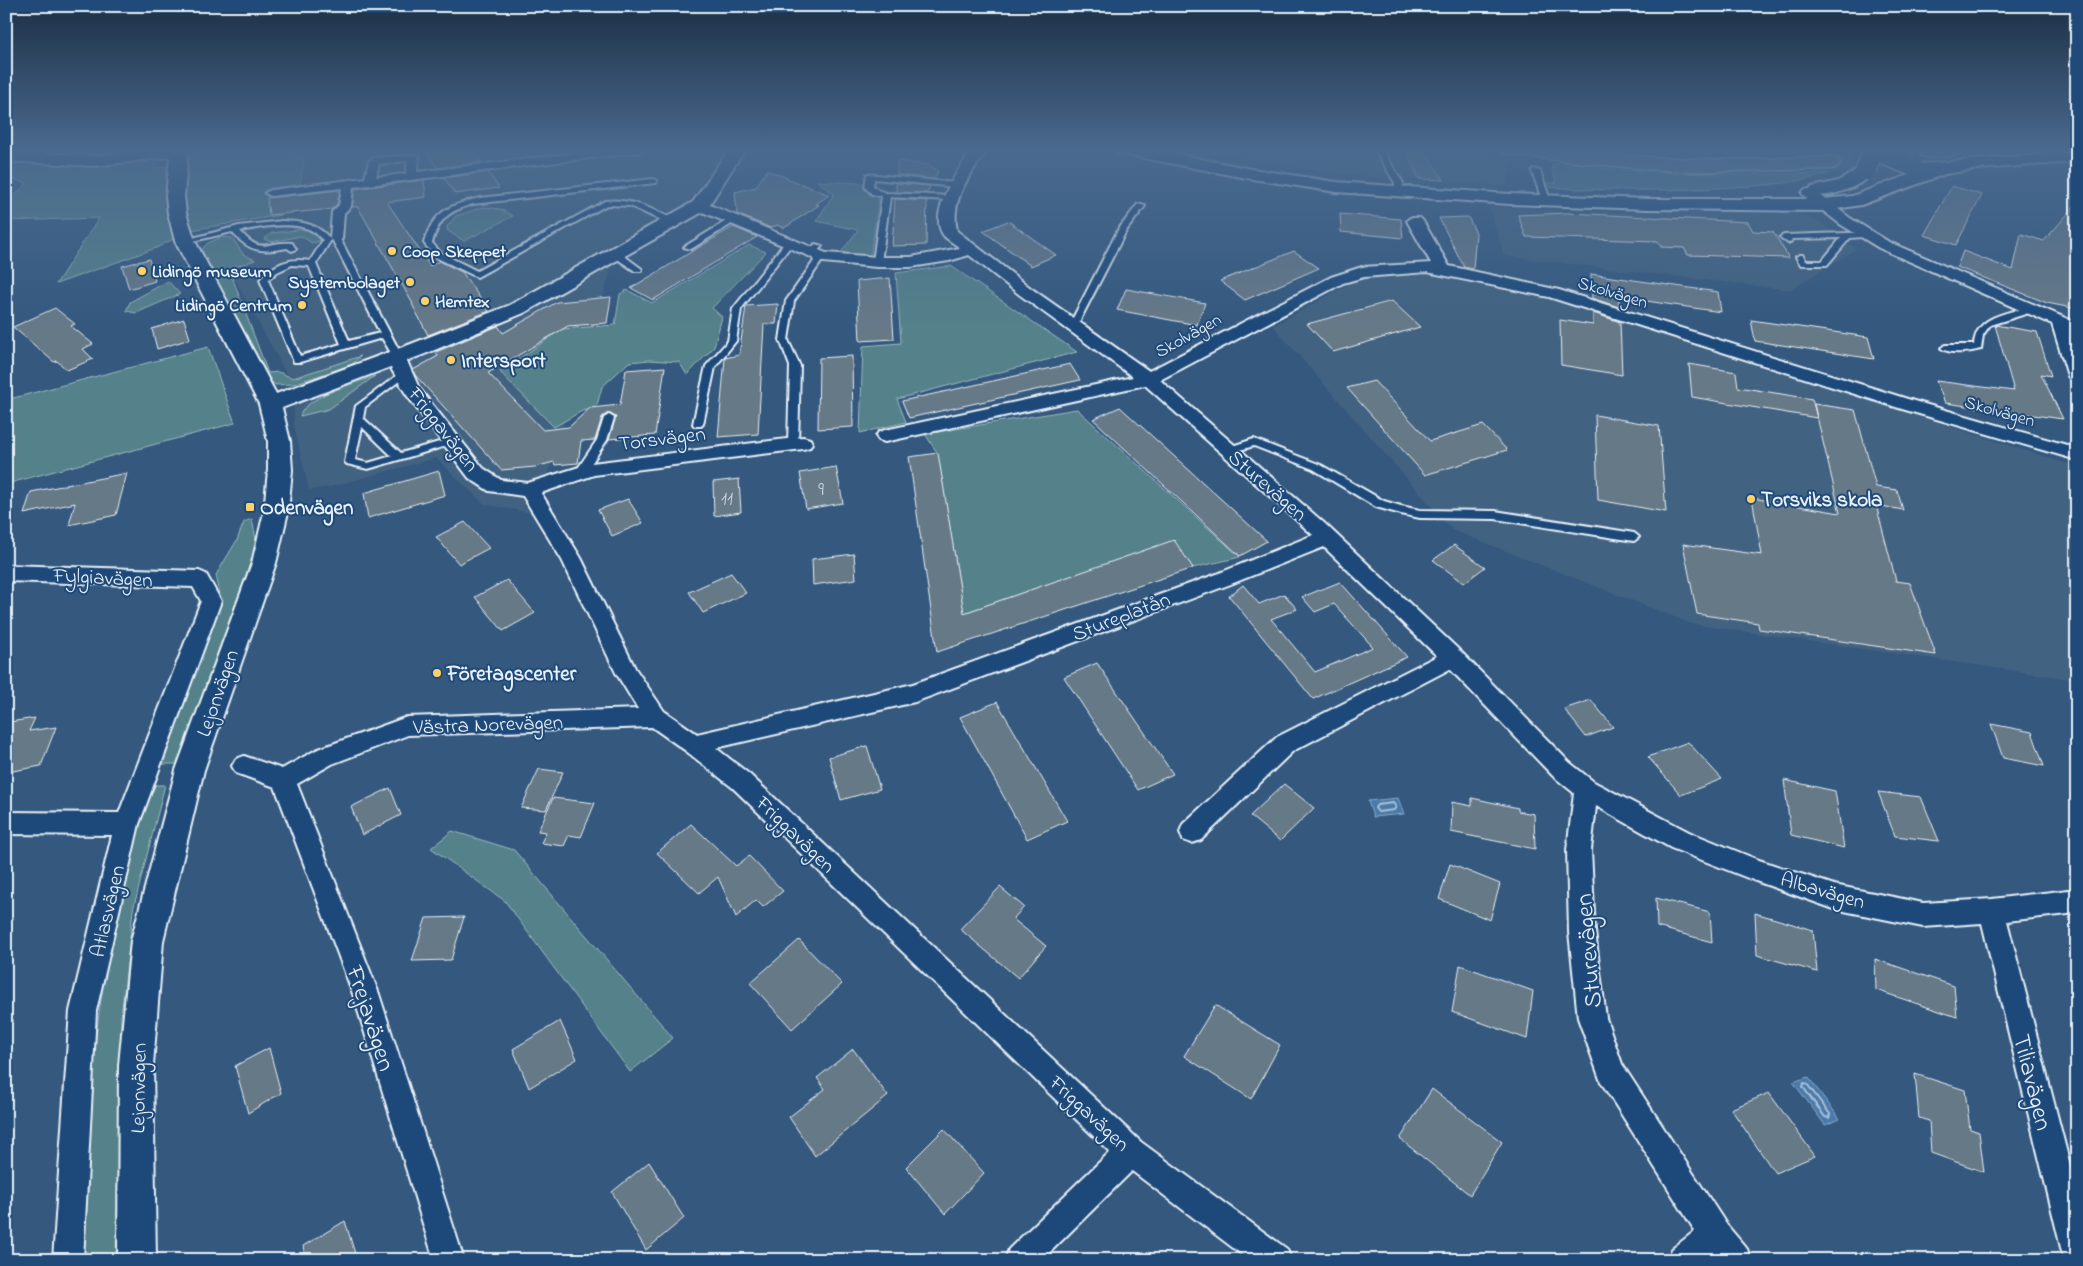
<svg xmlns="http://www.w3.org/2000/svg" width="2083" height="1266" viewBox="0 0 2083 1266" font-family="'Indie Flower',sans-serif">
	<style>
		.built { fill: #436281 }
		.green { fill: #54818a; stroke: #9eb9c1 }
		.water { fill: #4c79a8; stroke: #8aa9c8 }
		.lines { fill: none; stroke-linecap: round; stroke-linejoin: round }
		.shore { stroke: #aac1d8; stroke-width: 2 }
		.building { fill: #667987; stroke: #e8f1f8 }
		.primary-tunnel { stroke: #4f6f90; stroke-width: 21; stroke-dasharray: 21 11; stroke-linecap: butt }
		.service-casing { stroke: #e8f1f8; stroke-width: 4 }
		.pedestrian-casing { stroke: #e8f1f8; stroke-width: 4 }
		.minor-casing { stroke: #e8f1f8; stroke-width: 4 }
		.tertiary-casing { stroke: #e8f1f8; stroke-width: 4 }
		.primary-casing { stroke: #e8f1f8; stroke-width: 3 }
		.service { fill: #1f4a7a; fill-rule: evenodd }
		.pedestrian { fill: #1f4a7a; fill-rule: evenodd }
		.minor { fill: #1f4a7a; fill-rule: evenodd }
		.tertiary { fill: #1f4a7a; fill-rule: evenodd }
		.primary { fill: #6b7e8b; fill-rule: evenodd }
		.tertiary-bridge-casing { stroke: #e8f1f8; stroke-width: 23; stroke-linecap: butt }
		.tertiary-bridge { stroke: #1f4a7a; stroke-width: 20 }
		.poi-dot { fill: #ffd166; stroke: #1f4a7a; stroke-width: 2 }
		.labels { text-anchor: middle; stroke-width: 4; stroke-linejoin: round; paint-order: stroke }
		.far-poi-label { font-size: 18px; font-weight: bold; fill: #e8f1f8; stroke: #1f4a7a; text-anchor: start }
		.far-street-label { font-size: 18px; fill: #e8f1f8; stroke: #1f4a7a }
		.number-label { font-size: 19px; fill: #c8d3dc }
		.poi-label { font-size: 21px; font-weight: bold; fill: #e8f1f8; stroke: #1f4a7a; text-anchor: start }
		.street-label { font-size: 21px; fill: #e8f1f8; stroke: #1f4a7a }
		.near-street-label { font-size: 25px; fill: #e8f1f8; stroke: #1f4a7a }
	</style>
	<rect width="100%" height="100%" fill="#34587e"/>
	<filter id="ink" filterUnits="userSpaceOnUse"><feTurbulence type="fractalNoise" baseFrequency=".02" numOctaves="2"/><feDisplacementMap in="SourceGraphic" scale="10" xChannelSelector="R" yChannelSelector="G"/><feConvolveMatrix kernelMatrix="1 2 1 2 8 2 1 2 1" color-interpolation-filters="sRGB"/></filter>
	<g filter="url(#ink)">
		<path class="built" d="M289 149H529L518 155 520 156 562 149H723L713 175 693 205 614 260 536 514 484 504 436 458 330 487 309 490 294 426 293 378 286 373 229 269 216 226 281 215 292 154Z
			M1197 149H1461L1512 158 1506 186 1327 173Z
			M1490 207 1579 212 1798 213 1818 221 1856 249 1790 290 1504 256Z
			M1425 274 1558 301 2077 467V680L1692 624 1452 530 1273 326 1358 279Z"/>
		<path class="green" d="M81 149H139L105 155 71 156Z
			M195 149H293L292 154 302 157 304 163 300 184 288 192 281 215 191 230 156 248 56 284 99 218 6 221V205L27 183 6 178V171L17 163 82 166 146 162 155 164 158 168 191 161Z
			M1554 164C1646 174 1737 176 1830 173 1794 185 1753 186 1716 188 1659 191 1603 191 1547 187L1546 183H1556L1552 167Z
			M817 181 862 183 879 199 870 258 839 255 858 230 816 221 834 194Z
			M483 207 500 209 513 216 464 241 448 231 447 227 456 216Z
			M304 229 313 231 323 240 312 243 301 236 271 242 264 239 272 233Z
			M222 237 232 238 243 254 255 260 229 269 268 373 278 372 293 378 361 356 351 365 293 384 276 385 265 379 201 250 208 243Z
			M749 245 766 252 712 308 722 317 714 347 687 375 679 362 649 360 629 362 602 387 597 405 580 412 554 427 500 372 562 329 615 325 620 294 627 290 652 303Z
			M951 266 1077 352 897 399 906 422 860 433 863 346 901 343 896 273Z
			M168 281 180 294 136 313 126 311 130 302Z
			M208 347 235 423 6 484V400Z
			M375 376 329 409 300 416C305 396 357 383 375 376Z
			M1077 409 1240 557 1193 568 1173 541 964 613 938 454 925 434Z
			M252 519 257 545 177 764H163L217 608 219 589 216 575 237 540 244 522Z
			M153 785H165L133 910 121 1017 116 1260H84C86 1202 85 1143 91 1085 100 983 119 882 153 785Z
			M452 831 514 850 673 1038 630 1072 505 901 431 848Z"/>
		<path class="water" d="M1398 798 1404 814 1373 817 1368 801Z
			M1808 1077 1840 1119 1825 1125 1793 1082Z"/>
		<g class="lines">
			<path class="shore" d="M1393 803 1396 807 1394 810 1378 812 1375 808 1377 805Z
				M1804 1083 1807 1084 1830 1114 1829 1118 1825 1117 1803 1087Z"/>
		</g>
		<path class="building" d="M425 149H473L482 162 437 168Z
			M1405 149H1423L1444 180 1419 179Z
			M897 161 929 165 938 171 934 179 897 175Z
			M767 170 829 195 816 204 819 205 784 228 777 225 771 228 737 214 735 192 756 187Z
			M488 172 499 188 455 194 444 178Z
			M424 180 426 197 387 202 430 266 439 261 462 272 489 311 428 335 412 304H413L358 207H352L355 189Z
			M896 183 930 186 927 193 896 192Z
			M1952 186 1982 195 1956 245 1924 235Z
			M340 190 337 204 332 209 269 215 267 198Z
			M895 199 927 201 926 245 892 246Z
			M2077 203V309L2047 303 1957 267 1963 251 2013 270 2021 234 2044 241Z
			M1568 213 1748 222 1753 231 1773 232 1789 258 1688 255 1684 248 1661 247 1658 241 1526 237 1518 215Z
			M1340 214 1401 219 1403 238 1341 232Z
			M1468 217 1476 233 1473 269 1464 267 1439 218Z
			M1008 221 1056 255 1031 266 983 231Z
			M733 227 757 237 653 300 631 288Z
			M1294 251 1319 268 1245 300 1220 281Z
			M149 259 155 281 129 289 122 266Z
			M1591 274 1718 292 1721 312 1619 297V307L1592 298Z
			M890 278 894 339 860 341 857 281Z
			M1126 289 1205 303 1197 325 1117 310Z
			M611 297 607 323 568 326 488 373 543 430 569 427 590 408 620 405 626 370 665 367 655 435 609 439 616 417 608 413 602 417 595 440 581 441 578 463 555 465 554 462 535 467 501 470 415 375 413 370 438 356 436 352 498 326 503 333 557 302Z
			M1392 301 1420 327 1333 352 1307 324Z
			M778 304 776 324H764L758 434 718 437 725 358 739 355 746 306Z
			M55 308 75 324 71 326 93 344 83 349 93 359 67 370 57 361 54 362 13 327Z
			M1593 313 1620 322 1622 375 1561 365 1560 320 1593 325Z
			M184 319 190 339 157 349 152 329Z
			M1751 320 1868 337 1874 359 1755 341Z
			M1995 325 2037 332 2051 376 2041 374 2063 419 1945 403 1936 381 2014 391Z
			M852 356 853 427 818 429 819 358Z
			M1070 364 1080 380 909 418 902 401Z
			M1689 364 1736 372 1738 387 1812 399 1817 418 1692 397Z
			M1374 381 1430 441 1483 425 1507 450 1425 475 1347 388Z
			M1814 404 1855 410 1876 487 1897 490 1903 510 1876 505 1896 581 1910 583 1936 655 1759 629 1758 623 1697 614 1683 544 1762 555 1752 498 1840 513Z
			M1120 407 1267 541 1240 556 1093 419Z
			M1595 415 1659 426 1666 512 1598 500Z
			M938 453 964 613 1174 540 1193 568 937 652 909 457Z
			M836 467 843 503 806 509 800 473Z
			M439 471 445 495 368 518 364 493Z
			M127 473 116 515 69 525 75 503 24 514 31 492Z
			M739 479 741 512 714 516 713 482Z
			M628 499 643 523 612 536 598 510Z
			M465 522 489 548 459 564 436 537Z
			M1454 545 1485 567 1464 583 1433 560Z
			M854 554 856 579 813 585 812 559Z
			M731 573 746 593 703 613 689 592Z
			M507 580 535 613 503 631 475 597Z
			M1340 582 1407 657 1313 699 1229 596 1243 585 1259 604 1284 594 1297 609 1271 619 1315 672 1373 647 1334 604 1315 612 1302 597Z
			M1097 663 1173 774 1138 790 1064 677Z
			M1591 700 1613 727 1586 737 1564 709Z
			M997 702 1067 821 1027 839 960 717Z
			M35 718 29 731 56 727 41 766 13 771 6 786V730L10 722Z
			M1991 724 2032 732 2044 766 2003 758Z
			M1688 742 1722 779 1681 795 1648 757Z
			M867 746 880 789 841 800 829 757Z
			M539 769 563 772 546 810 521 808Z
			M1784 780 1835 791 1844 848 1791 835Z
			M1284 784 1314 808 1280 841 1250 816Z
			M390 788 401 815 362 835 351 807Z
			M1878 792 1921 797 1939 841 1895 836Z
			M553 798 595 803 581 837 569 835 564 846 541 843 546 832 538 831Z
			M1472 798 1518 808V811L1534 814 1535 849 1451 832 1452 802 1472 806Z
			M691 824 736 866 749 856 783 891 763 907 756 900 736 917 718 877 699 893 657 853Z
			M1450 864 1500 884 1490 920 1439 899Z
			M1000 887 1024 907 1013 919 1046 946 1018 978 960 929Z
			M1656 898 1710 912 1712 942 1657 927Z
			M1755 913 1813 930 1817 972 1757 955Z
			M464 917 451 960 412 961 426 918Z
			M799 940 842 984 792 1029 750 983Z
			M1875 959 1954 986 1957 1017 1876 990Z
			M1460 965 1533 991 1527 1039 1452 1012Z
			M1215 1005 1280 1045 1251 1099 1184 1056Z
			M560 1021 577 1059 529 1088 513 1049Z
			M269 1048 281 1093 248 1113 235 1066Z
			M853 1049 888 1096 815 1156 789 1117 825 1089 817 1078Z
			M1915 1074 1965 1090 1970 1129 1979 1132 1984 1172 1931 1153 1929 1121 1919 1118Z
			M1432 1089 1502 1142 1470 1195 1400 1139Z
			M1769 1093 1815 1156 1775 1173 1731 1109Z
			M944 1129 984 1173 945 1214 906 1167Z
			M649 1162 684 1218 646 1250 612 1192Z
			M345 1221 357 1260H306L303 1246Z"/>
		<g class="lines">
			<path class="primary-tunnel" d="M1831 163 1928 152"/>
			<defs>
				<path id="service" d="M1375 149H1382L1403 183 1402 194 1395 192V183Z
					M1533 169 1540 171 1550 200 1549 202 1542 200 1532 171Z
					M867 174 956 183 960 185 956 187 874 179 873 186 878 190 886 193 951 196 955 198 951 200 890 197 881 262 877 264 873 262 882 196 872 194 865 187Z
					M653 179 657 181 656 183 473 204C449 211 439 218 432 243L441 253 477 271 605 201C631 198 652 209 675 220V224H669L630 206 607 205 477 277 435 257 424 243C433 211 450 205 480 198Z
					M1138 204 1145 206 1126 231 1078 324 1077 326H1071L1070 324 1118 230Z
					M731 218 738 220 691 249 684 247Z
					M282 221C303 222 317 223 331 240L316 264 349 341 380 333 332 239 339 237 402 356 400 358H394L382 338 300 362H294L260 280C272 264 290 257 310 261L323 240C320 238 317 234 314 232 296 220 260 227 240 231 262 257 267 240 292 243L296 249 292 251 287 248C262 253 249 252 232 232L185 243 181 241 239 226ZM292 265 309 266 341 344 300 356 268 280 277 272Z
					M1848 233H1863L1867 235 1863 237 1850 238 1827 265H1801L1796 257 1800 255H1803L1806 261H1822L1841 238 1791 239 1792 241 1788 243 1780 237 1784 235Z
					M786 241 793 243 741 309 736 341 715 367 703 424 701 426H695L693 424 706 366 728 341 733 309Z
					M815 244 822 246 817 252 822 261 794 301 788 340 800 366 798 445 793 448 788 445 790 366 780 340 786 301 814 261 809 252Z
					M613 252H619L642 269 641 271H635L613 256Z
					M2029 307 2032 308V312L1990 325 1983 335 1981 349C1970 352 1950 355 1941 348L1945 345H1974C1976 316 2005 314 2029 307Z
					M403 371 408 374 406 376 365 407 363 418 401 453 453 438 458 441 456 443 368 469 347 464 345 462 356 406ZM362 427 392 456 368 463 355 460Z
					M609 415 614 418 607 440 583 476H575L574 474 597 440 604 418Z
					M1254 439 1321 465 1384 501 1401 506 1420 510 1495 511 1634 533 1639 537 1634 541 1495 519 1420 518 1401 514 1376 507 1313 469 1254 446 1229 453 1224 450 1226 448Z"/>
				<path id="pedestrian" d="M610 149H645L640 152 353 187 351 206 344 213 342 239 336 243 330 239 332 212 339 205 342 188 271 196 265 193 271 190 365 178 369 161 374 158 418 155 419 157 417 172ZM408 161 406 174 376 177 379 164Z"/>
				<path id="minor" d="M973 149H988C970 175 950 198 957 231L1032 289 1149 371 1331 277 1362 267 1431 263 1407 221 1410 218H1420L1423 221 1449 266 1559 290 1914 401 2077 448V460L1902 409 1549 297 1427 272 1364 277 1343 283 1160 380 1324 523 1461 652 1569 762 1594 782 1689 832 1756 859 1834 885 1923 903 1992 899 2077 889V913L2007 921 2077 1192V1260H2065L2062 1252 1982 923 1923 927 1834 909 1753 880 1671 848 1596 806 1591 850 1595 932 1606 1018 1622 1064 1726 1224 1747 1249 1751 1260H1716L1713 1256 1708 1260H1668L1672 1249 1695 1231 1601 1082 1578 1018 1569 932 1567 850 1574 793 1553 776 1450 669 1293 751 1201 840 1192 843 1183 840 1180 832 1183 824 1277 737 1437 656 1324 547 1231 584 915 702 716 748 749 774 1141 1142 1287 1249 1291 1260H1249L1132 1171 1042 1260H1005L1009 1249 1110 1152 733 788 686 751 652 727 408 735 332 764 297 784 379 994 464 1260H434L353 994 275 787 236 773 232 766 236 759 244 756 282 769 316 750 407 717 638 709 616 673 562 560 523 496 489 491 469 478 406 394 392 370 388 356 391 352 397 351 403 352 419 388 483 468 501 480 528 483 592 463 803 437 810 439 812 443 810 447 803 449 594 475 541 493 581 558 635 668 664 711 697 734 913 684 1217 574 1313 535 1145 385 885 442 879 440 876 436 879 432 885 430 1133 377 1020 295 969 255 949 261 911 267H877L823 262 695 209 693 206 695 203H705L826 253 877 257H911L960 248C955 244 948 240 944 236 926 213 960 167 973 149Z
					M1809 189 1814 190 1850 218 1889 242 2077 323V334L2071 333 2077 349V381L2071 380 2068 376 2052 324 1879 248 1840 224 1804 196 1802 193 1804 190Z
					M6 565 199 571 206 574 221 601 139 824 96 1011 83 1260H53L70 1011 112 835 6 834V812L119 813 201 601 193 587 6 581Z"/>
				<path id="tertiary" d="M148 149H188L184 196 186 213 195 241 276 394 411 344 510 305 693 202 729 149H747L738 160 706 210 524 313 425 354 282 408 290 441 292 470 288 512 276 563 204 770 163 941 153 1065 156 1260H118L119 1065 131 941 176 770 252 563 264 512 268 470V441L259 404 175 241 168 213 166 196 170 157 95 166 6 161V151L95 156Z
					M1115 149H1152L1246 168 1336 182 1510 194 1647 199H1824L1852 196 1919 171 1917 168 1920 164 2077 152V162L1978 169 1945 174 1861 205 1824 211 1647 209 1510 204 1336 192 1246 178 1123 154 1117 153Z
					M1866 165 1872 166 1875 170C1864 186 1830 199 1812 195L1809 191 1812 187 1838 181 1849 175 1860 166Z"/>
				<path id="primary" d="M1501 149H1558L1626 156 1714 160 1831 157 1838 159 1840 163 1838 167 1831 169C1782 170 1734 172 1685 171 1627 169 1568 162 1510 154L1504 153Z
					M1921 149H1965L1962 153C1950 156 1934 159 1922 156L1919 152Z"/>
			</defs>
			<use href="#service" class="service-casing"/>
			<use href="#pedestrian" class="pedestrian-casing"/>
			<use href="#minor" class="minor-casing"/>
			<use href="#tertiary" class="tertiary-casing"/>
			<use href="#primary" class="primary-casing"/>
			<use href="#service" class="service"/>
			<use href="#pedestrian" class="pedestrian"/>
			<use href="#minor" class="minor"/>
			<use href="#tertiary" class="tertiary"/>
			<use href="#primary" class="primary"/>
			<defs>
				<path id="tertiary-bridge" d="M1880 149 1888 156 1911 165
					M1866 170 1874 149"/>
			</defs>
			<use href="#tertiary-bridge" class="tertiary-bridge-casing"/>
			<use href="#tertiary-bridge" class="tertiary-bridge"/>
		</g>
	</g>
	<linearGradient id="sky" x2="0" y2="1"><stop stop-color="#1d3045"/><stop offset="0.46" stop-color="#4a6a8f"/><stop offset="1" stop-color="#4a6a8f" stop-opacity="0"/></linearGradient>
	<rect width="2083" height="327" fill="url(#sky)"/>
	<g class="poi-dot">
		<circle cx="392" cy="251" r="5"/>
		<circle cx="142" cy="271" r="5"/>
		<circle cx="410" cy="282" r="5"/>
		<circle cx="425" cy="301" r="5"/>
		<circle cx="302" cy="305" r="5"/>
		<circle cx="451" cy="360" r="5"/>
		<circle cx="1751" cy="499" r="5"/>
		<rect x="245" y="502" width="10" height="10" rx="2.5"/>
		<circle cx="437" cy="673" r="5"/>
	</g>
	<g class="labels">
		<g class="far-poi-label">
			<text x="402" y="257">Coop Skeppet</text>
			<text x="152" y="277">Lidingö museum</text>
			<text x="400" y="288" text-anchor="end">Systembolaget</text>
			<text x="435" y="307">Hemtex</text>
			<text x="292" y="311" text-anchor="end">Lidingö Centrum</text>
		</g>
		<g class="far-street-label">
			<text transform="translate(1613 292) rotate(17)" y="6">Skolvägen</text>
			<text transform="translate(1188 335) rotate(-29)" y="6">Skolvägen</text>
			<text transform="translate(2000 411) rotate(16)" y="6">Skolvägen</text>
		</g>
		<g class="number-label">
			<text x="821" y="495">9</text>
			<text x="727" y="504">11</text>
		</g>
		<g class="poi-label">
			<text x="461" y="367">Intersport</text>
			<text x="1761" y="506">Torsviks skola</text>
			<text x="260" y="514">Odenvägen</text>
			<text x="447" y="680">Företagscenter</text>
		</g>
		<g class="street-label">
			<text transform="translate(444 429) rotate(52)" y="7">Friggavägen</text>
			<text transform="translate(662 438) rotate(-7)" y="7">Torsvägen</text>
			<text transform="translate(1268 485) rotate(41)" y="7">Sturevägen</text>
			<text transform="translate(103 577) rotate(3)" y="7">Fylgiavägen</text>
			<text transform="translate(1121 616) rotate(-21)" y="7">Stureplatån</text>
			<text transform="translate(217 693) rotate(-71)" y="7">Lejonvägen</text>
			<text transform="translate(488 724) rotate(-2)" y="7">Västra Norevägen</text>
			<text transform="translate(796 834) rotate(44)" y="7">Friggavägen</text>
			<text transform="translate(1823 890) rotate(16)" y="7">Albavägen</text>
			<text transform="translate(107 911) rotate(-77)" y="7">Atlasvägen</text>
			<text transform="translate(138 1088) rotate(-89)" y="7">Lejonvägen</text>
			<text transform="translate(1090 1113) rotate(43)" y="7">Friggavägen</text>
		</g>
		<g class="near-street-label">
			<text transform="translate(1587 951) rotate(-95)" y="9">Sturevägen</text>
			<text transform="translate(372 1018) rotate(72)" y="9">Frejavägen</text>
			<text transform="translate(2034 1082) rotate(76)" y="9">Tiliavägen</text>
		</g>
	</g>
	<rect width="2083" height="1266" fill="none" stroke="#1f4a7a" stroke-width="25"/>
	<rect x="12" y="12" width="2058" height="1241" fill="none" stroke="#e8f1f8" stroke-width="2" filter="url(#ink)"/>
</svg>
